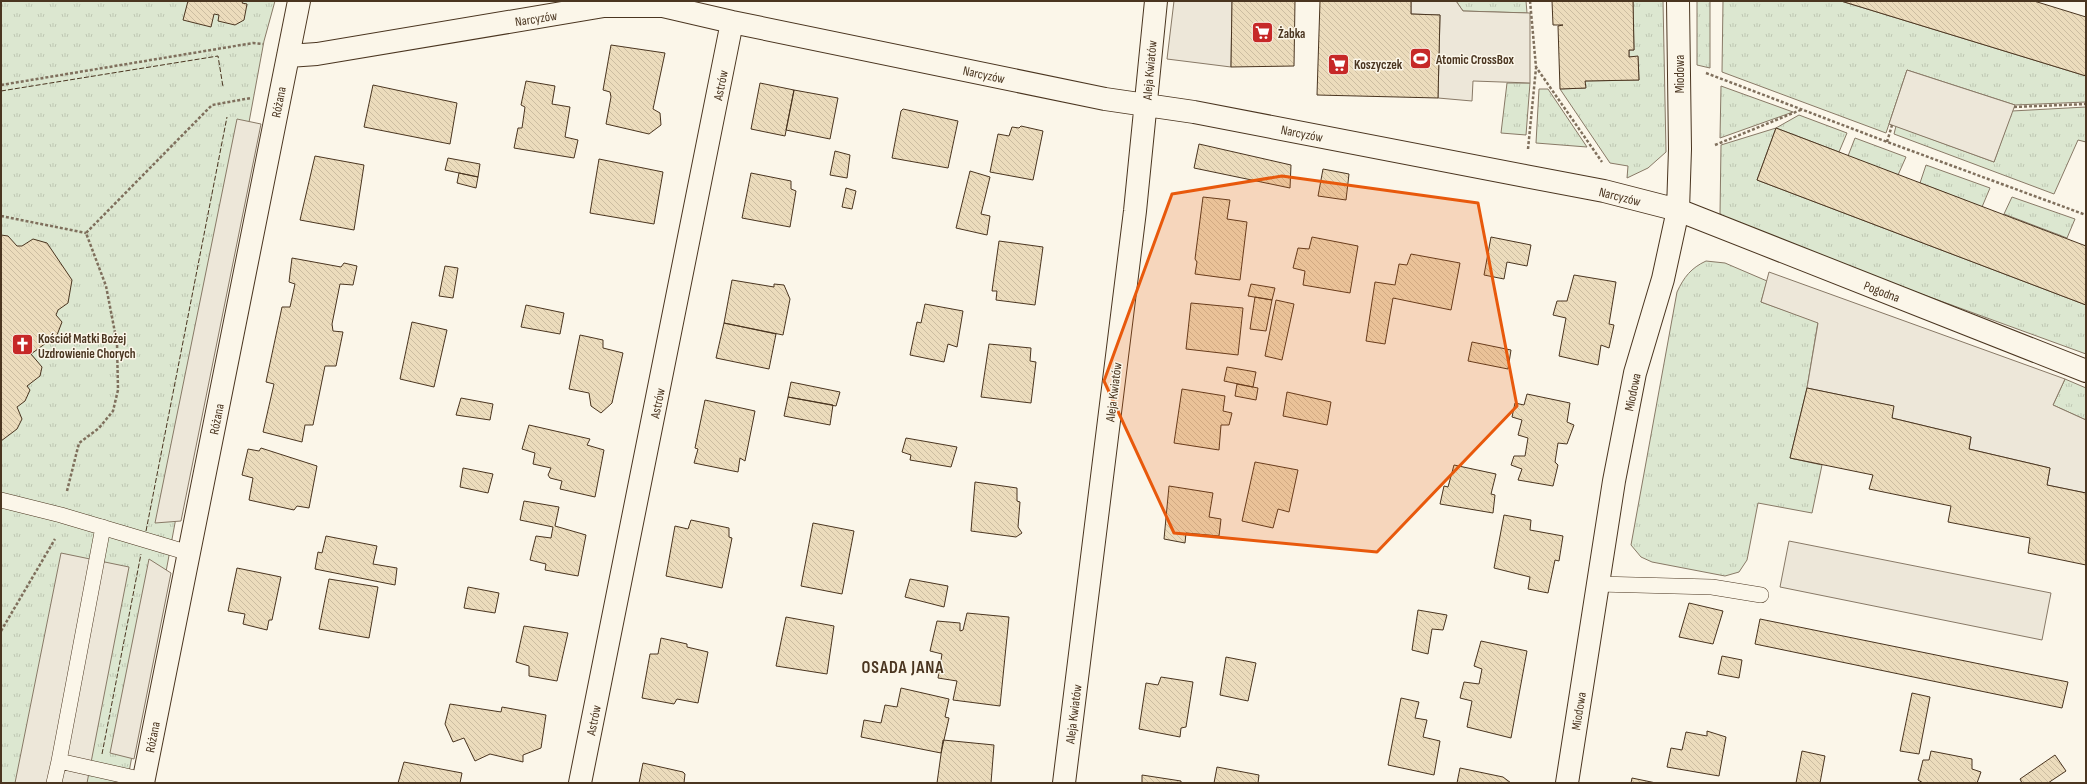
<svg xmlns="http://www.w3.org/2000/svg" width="2087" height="784" viewBox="0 0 2087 784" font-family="'Sofia Sans Condensed',sans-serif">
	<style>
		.grass { fill: url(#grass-tufts); stroke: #887966 }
		.parking { fill: #ede7d9; stroke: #887966 }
		.building { fill: url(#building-back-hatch); stroke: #4a3520 }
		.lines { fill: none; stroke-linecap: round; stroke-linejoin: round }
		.service-casing { stroke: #4a3520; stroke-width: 16 }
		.minor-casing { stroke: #4a3520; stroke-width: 24 }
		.path { stroke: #7f6f5c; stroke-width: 2.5; stroke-dasharray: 3 2; stroke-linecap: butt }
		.service { stroke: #fbf6e9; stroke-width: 15 }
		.minor { stroke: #fbf6e9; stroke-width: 22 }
		.fence { stroke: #4a3520; stroke-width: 1; stroke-dasharray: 5 2; stroke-linecap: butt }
		.marked { fill: #e8590c; fill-opacity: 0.2; stroke: #e8590c; stroke-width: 3; stroke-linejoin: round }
		.labels { text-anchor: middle; stroke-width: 3; stroke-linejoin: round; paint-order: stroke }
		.street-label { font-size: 13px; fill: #4a3520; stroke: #fbf6e9 }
		.poi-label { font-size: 13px; font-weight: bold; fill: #4a3520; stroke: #fbf6e9; text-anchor: start }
		.district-label { font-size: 17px; font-weight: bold; letter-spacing: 1px; fill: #4a3520; stroke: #fbf6e9 }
	</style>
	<defs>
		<pattern id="grass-tufts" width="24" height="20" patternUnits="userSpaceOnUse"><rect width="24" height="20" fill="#dce7d0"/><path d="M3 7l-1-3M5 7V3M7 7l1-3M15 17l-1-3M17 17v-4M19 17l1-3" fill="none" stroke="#bec7b2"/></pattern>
		<pattern id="building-back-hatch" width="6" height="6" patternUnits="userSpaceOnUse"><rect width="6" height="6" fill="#ecdcbc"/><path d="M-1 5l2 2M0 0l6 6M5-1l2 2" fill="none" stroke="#ccbda1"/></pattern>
	</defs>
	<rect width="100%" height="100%" fill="#fbf6e9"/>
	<path class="grass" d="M1 1H275L264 41 127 783H1Z
		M1456 1H1526L1527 13 1463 11Z
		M1633 1H1663L1666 152 1648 168 1627 178 1628 166 1610 163 1560 89 1585 88V81L1639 80 1638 57H1629V50H1634Z
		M1697 1H1710V68L1697 65Z
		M1723 1H1841L2086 76V102L2015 105 1907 70 1886 133 1722 72Z
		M1507 83H1530L1526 135 1501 133Z
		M1721 86 1793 112 1720 138Z
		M1539 89H1548L1587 147 1536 143Z
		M2086 107V142L2078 140 2054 194 1894 134 1896 126 1994 162 2012 111Z
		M1799 115 1847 133 1839 152 1776 128 1757 180 2086 305V354L1751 232 1720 214 1721 145 1776 128Z
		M1855 138 1906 157 1898 175 1848 156Z
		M1926 165 1990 188 1982 207 1920 183Z
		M2012 197 2075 219 2067 238 2004 214Z
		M1706 261 1725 263 1767 281 1761 302 1818 322 1807 388 1790 458 1822 465 1812 513 1758 503 1747 560 1739 572 1725 576 1652 562 1641 557 1631 545 1677 292C1684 277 1691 268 1706 261Z
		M2065 379 2086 388V420L2053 405Z"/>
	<path class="parking" d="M1174 1H1232L1231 67 1167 59Z
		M1411 1H1456L1463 11 1530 13V83L1473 81 1472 101 1438 98 1440 15 1411 14Z
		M1907 70 2015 105 1994 162 1889 124Z
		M237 119 261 124 181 521 155 523Z
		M1769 272 2065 379 2053 405 2086 420V493L2047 485 2050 468 1969 449 1971 437 1892 418 1893 406 1807 388 1818 323 1761 302Z
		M1789 541 2051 593 2042 640 1780 587Z
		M61 553 129 567 87 783H15Z
		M149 559 171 573 134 759 110 753Z"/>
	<path class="building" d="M188 1H243L242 3 247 4 244 20 235 25 218 21 219 15 214 14 211 27 183 20Z
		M1232 1H1295L1294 66 1231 67Z
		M1320 1H1411V14L1440 15 1438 98 1317 95Z
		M1552 1H1633L1634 50H1629V57L1638 56 1639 80 1585 81 1586 88 1560 89 1558 26 1563 25H1553Z
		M1841 1H2034L2086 17V76Z
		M611 45 665 53 653 109 660 113 661 125 649 134 606 124 611 97 610 92 603 90Z
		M526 81 555 86 552 104 570 107 565 137 578 140 574 158 514 148 518 128H522L525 107 521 105Z
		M760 83 794 90 785 136 751 129Z
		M373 85 457 103 450 144 364 127Z
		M794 90 838 98 830 139 786 130Z
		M903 109 958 121 948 168 892 158 901 111Z
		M1021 126 1043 131 1033 180 990 172 998 134 1009 136 1012 127 1019 128Z
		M1776 128 2086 246V305L1757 180Z
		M1199 144 1291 165 1290 188 1194 168Z
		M835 151 850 155 847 178 830 175Z
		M315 156 364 165 354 230 300 220Z
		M448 158 480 164 478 177 445 170Z
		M599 159 663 172 654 224 590 213Z
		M1323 169 1349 174 1346 200 1318 196Z
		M970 171 990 177 981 214 990 216 987 235 956 228Z
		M459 173 478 177 476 188 457 183Z
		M751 173 791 181V189L796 191 790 227 742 218Z
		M846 188 856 191 852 209 842 207Z
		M1203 197 1230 200 1227 219 1247 222 1240 280 1195 274 1197 262 1195 259Z
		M1 235 8 236 17 246H22L33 239 47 243 72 280 68 303 58 310 56 315 62 322 57 335 31 354 42 367 40 376 27 386 30 390 25 401 17 407 22 419 17 429 1 441Z
		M1312 237 1358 246 1350 293 1303 285 1305 271 1293 268 1298 248 1309 249Z
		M1491 237 1531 245 1527 266 1507 262 1504 279 1484 275Z
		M999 241 1043 247 1035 305 996 300 997 291H992Z
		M1411 254 1460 263 1451 310 1393 298 1385 344 1366 341 1375 282 1395 285 1399 264 1407 265Z
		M292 258 341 267 344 263 357 266 353 285 340 284 332 324 333 331 343 332 336 366H325L313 425H305L302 442 263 432 274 384 266 382 282 307H290L295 284 289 282Z
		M445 266 458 268 453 298 439 296Z
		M1574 275 1616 282 1609 324 1614 325 1609 348 1601 345 1598 365 1559 356 1566 318 1553 315 1557 301H1567Z
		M732 280 774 287V284L784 285 790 299 783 335 724 323Z
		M1251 284 1275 288 1272 300 1248 296Z
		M1255 297 1272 300 1266 331 1250 329Z
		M1276 300 1294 304 1282 360 1265 356Z
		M1191 303 1243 308 1238 355 1186 349Z
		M925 304 963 311 957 347 948 344 944 362 910 355 917 322 921 323Z
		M526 305 564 313 560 334 521 327Z
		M412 322 447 330 434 387 400 379Z
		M724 323 776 334 769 369 716 358Z
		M580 335 603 340V348L623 353 612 403 601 413 591 406 589 393 569 389Z
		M1472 342 1511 350 1508 369 1468 361Z
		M989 344 1031 348 1030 361 1036 362 1031 403 981 397Z
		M1227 367 1256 372 1253 387 1224 381Z
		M791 382 840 392 836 406 788 397Z
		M1237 384 1258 388 1256 400 1235 396Z
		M1807 388 1894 406 1892 418 1971 437 1969 449 2050 468 2047 485 2086 493V565L2028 553 2030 538 1948 522 1951 506 1869 489 1873 475 1790 458Z
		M1182 389 1225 396 1223 411 1232 413 1229 425H1221L1219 450 1174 443Z
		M1287 392 1331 402 1327 425 1283 416Z
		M1527 394 1570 403 1567 422 1574 425 1567 444 1558 443 1555 462 1558 465 1553 486 1518 480 1522 469 1511 465 1514 456H1525L1528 438 1518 435 1522 420 1512 417 1515 403 1524 405Z
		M788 397 833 405 830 425 784 416Z
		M461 398 493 404 490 420 456 415Z
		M705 400 755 411 745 461 740 458 738 472 694 463 698 449 695 448Z
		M529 425 590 439 587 445 604 450 595 497 560 489 562 481 550 478 548 475 551 468 533 464 535 453 522 449Z
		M906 438 957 447 951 467 910 460 911 455 902 452Z
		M261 448 317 466 309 508 297 506 294 510 249 500 253 478 242 475 248 449 259 451Z
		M1255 462 1298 470 1289 512 1278 509 1273 528 1242 521Z
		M1454 465 1496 474 1491 494 1495 495 1493 513 1440 504 1444 486 1448 487Z
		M463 468 493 474 488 493 460 487Z
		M975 482 1017 488V501L1020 502 1018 527 1022 533 1016 537 971 531Z
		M1169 486 1213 493 1209 517 1221 519 1219 536 1186 533 1185 543 1164 539Z
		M524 501 559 507 555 526 586 535 578 576 545 570 546 564 530 560 536 536 551 538 553 527 520 520Z
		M1504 515 1531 520 1530 530 1563 536 1559 561 1555 560 1548 593 1528 589 1530 577 1494 568Z
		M691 520 729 528V537L732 538 722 588 666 576 675 526 688 529Z
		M813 523 854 531 842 594 801 586Z
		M326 536 377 546 373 564 397 568 395 585 315 569 318 552 322 553Z
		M237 568 281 577 272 620H269L267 630 243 624 245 614 228 611Z
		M329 579 378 587 369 638 319 629Z
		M910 579 948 586 944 607 905 597Z
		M468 587 499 593 495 613 464 608Z
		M1689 603 1723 611 1713 644 1679 637Z
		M1418 610 1447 615 1443 630 1432 629 1428 654 1412 650Z
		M967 613 1009 617 1000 706 953 700 957 681 938 678 942 654 930 651 937 621 960 623V631L963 630Z
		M786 617 834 626 827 674 776 666Z
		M1760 619 2068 682 2062 708 1755 644Z
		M524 626 568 633 557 681 529 676V666L516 662Z
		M661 638 687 644V647L708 652 698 703 677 699 674 704 642 698 650 654H658Z
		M1481 641 1527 651 1511 738 1467 727 1472 701 1460 698 1464 682 1479 684 1482 669 1474 666Z
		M1722 656 1742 660 1739 678 1718 674Z
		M1226 657 1256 663 1248 701 1220 695Z
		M1161 677 1193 682 1186 727 1181 728 1180 737 1139 729 1146 683 1158 685Z
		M901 688 949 699 945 717 949 718 941 753 861 737 864 720 881 723 885 705 897 707Z
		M1912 693 1930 697 1919 754 1900 751Z
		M1401 698 1419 702 1415 718 1427 720 1423 737 1440 741 1434 775 1388 765Z
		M450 704 501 712 502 707 546 715 541 748 523 755V762L490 754 475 761 464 738 453 742 445 724Z
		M1707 731 1726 737 1719 776 1667 767 1671 748 1682 750 1686 732 1707 736Z
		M943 740 994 745 991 783H937Z
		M1802 751 1825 756 1820 783H1796Z
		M1931 751 1972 759V769L1981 772 1977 783H1923L1918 780 1923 760H1929Z
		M2055 755 2066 771 2048 783H2022L2020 779Z
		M404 762 462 773 460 783H398Z
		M643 763 683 772 685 774 684 783H639Z
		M1217 767 1259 775 1258 783H1214Z
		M1460 768 1503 777 1511 783H1457Z
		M1142 775 1181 781V783H1142Z
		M1632 778 1656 783H1631Z"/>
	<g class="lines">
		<defs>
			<path id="service" d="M1 500 61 515 189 553
				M103 527 59 761 144 780
				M1598 584 1712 587 1761 595
				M54 783 59 761"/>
			<path id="minor" d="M288 56 317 54 604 6H663L732 22 1105 99 1194 112 1525 176 1604 191 1678 210 2086 371
				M143 783 299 1
				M580 783 732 22
				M1064 783 1135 211 1156 1
				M1567 783 1614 481 1635 373 1663 279 1678 210 1680 149 1678 1"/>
		</defs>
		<use href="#service" class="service-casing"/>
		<use href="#minor" class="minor-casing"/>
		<path class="path" d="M1530 1 1536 67 1602 162
			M1706 73 1882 140 2086 215
			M1 85 253 43 263 44
			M2014 107 2086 104
			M1887 142 1892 125
			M1715 145 1803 109
			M1528 149 1536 68
			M1 216 86 233
			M67 491 79 443 99 428 113 411 118 390 117 343 106 286 86 233 212 105 251 98
			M1 631 55 539"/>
		<use href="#service" class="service"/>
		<use href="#minor" class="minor"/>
		<path class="fence" d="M1 91 218 56 223 87
			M146 531 227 117
			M102 754 141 554"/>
	</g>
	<path class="marked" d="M1282 176 1478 203 1517 406 1377 552 1174 533 1104 381 1172 194Z"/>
	<defs>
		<symbol id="supermarket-square" viewBox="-11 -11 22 22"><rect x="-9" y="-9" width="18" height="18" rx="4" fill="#c62828" stroke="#fbf6e9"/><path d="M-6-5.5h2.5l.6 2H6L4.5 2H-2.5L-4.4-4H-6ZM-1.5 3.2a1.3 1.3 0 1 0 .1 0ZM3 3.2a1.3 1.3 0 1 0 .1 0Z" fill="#fff"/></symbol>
		<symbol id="stadium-square" viewBox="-11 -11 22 22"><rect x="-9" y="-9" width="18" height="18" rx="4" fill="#c62828" stroke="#fbf6e9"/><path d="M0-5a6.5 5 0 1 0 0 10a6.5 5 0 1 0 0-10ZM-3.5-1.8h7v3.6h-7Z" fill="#fff"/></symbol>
		<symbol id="church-square" viewBox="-11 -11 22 22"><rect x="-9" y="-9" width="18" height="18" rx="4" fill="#c62828" stroke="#fbf6e9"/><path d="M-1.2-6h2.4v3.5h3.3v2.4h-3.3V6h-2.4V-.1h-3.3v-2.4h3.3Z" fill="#fff"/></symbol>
	</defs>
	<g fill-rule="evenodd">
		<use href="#supermarket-square" x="1250" y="20" width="25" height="25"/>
		<use href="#stadium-square" x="1408" y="46" width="25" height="25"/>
		<use href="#supermarket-square" x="1326" y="52" width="25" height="25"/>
		<use href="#church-square" x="10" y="332" width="25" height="25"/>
	</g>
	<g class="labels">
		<g class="street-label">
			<text transform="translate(536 18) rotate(-9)" y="5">Narcyzów</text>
			<text transform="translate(1149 70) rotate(-85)" y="5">Aleja Kwiatów</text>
			<text transform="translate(984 74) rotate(12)" y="5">Narcyzów</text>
			<text transform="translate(1679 74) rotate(-90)" y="5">Miodowa</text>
			<text transform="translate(720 85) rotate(-79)" y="5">Astrów</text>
			<text transform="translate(278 102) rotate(-79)" y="5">Różana</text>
			<text transform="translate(1302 133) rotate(11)" y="5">Narcyzów</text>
			<text transform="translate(1620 196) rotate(14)" y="5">Narcyzów</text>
			<text transform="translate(1882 291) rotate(21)" y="5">Pogodna</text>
			<text transform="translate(1113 392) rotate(-83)" y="5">Aleja Kwiatów</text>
			<text transform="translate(1632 392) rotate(-78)" y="5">Miodowa</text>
			<text transform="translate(657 403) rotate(-79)" y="5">Astrów</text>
			<text transform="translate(216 419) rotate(-79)" y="5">Różana</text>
			<text transform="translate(1578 711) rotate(-81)" y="5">Miodowa</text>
			<text transform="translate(1073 714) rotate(-83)" y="5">Aleja Kwiatów</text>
			<text transform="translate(593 720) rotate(-79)" y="5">Astrów</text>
			<text transform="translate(152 737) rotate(-79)" y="5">Różana</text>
		</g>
		<g class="poi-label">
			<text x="1278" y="38">Żabka</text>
			<text x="1436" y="64">Atomic CrossBox</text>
			<text x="1354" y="69">Koszyczek</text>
			<text x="38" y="343">Kościół Matki Bożej<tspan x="38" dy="15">Uzdrowienie Chorych</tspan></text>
		</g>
		<g class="district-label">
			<text x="903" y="673">OSADA JANA</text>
		</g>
	</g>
	<rect width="2087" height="784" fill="none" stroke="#4a3520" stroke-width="4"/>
</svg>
